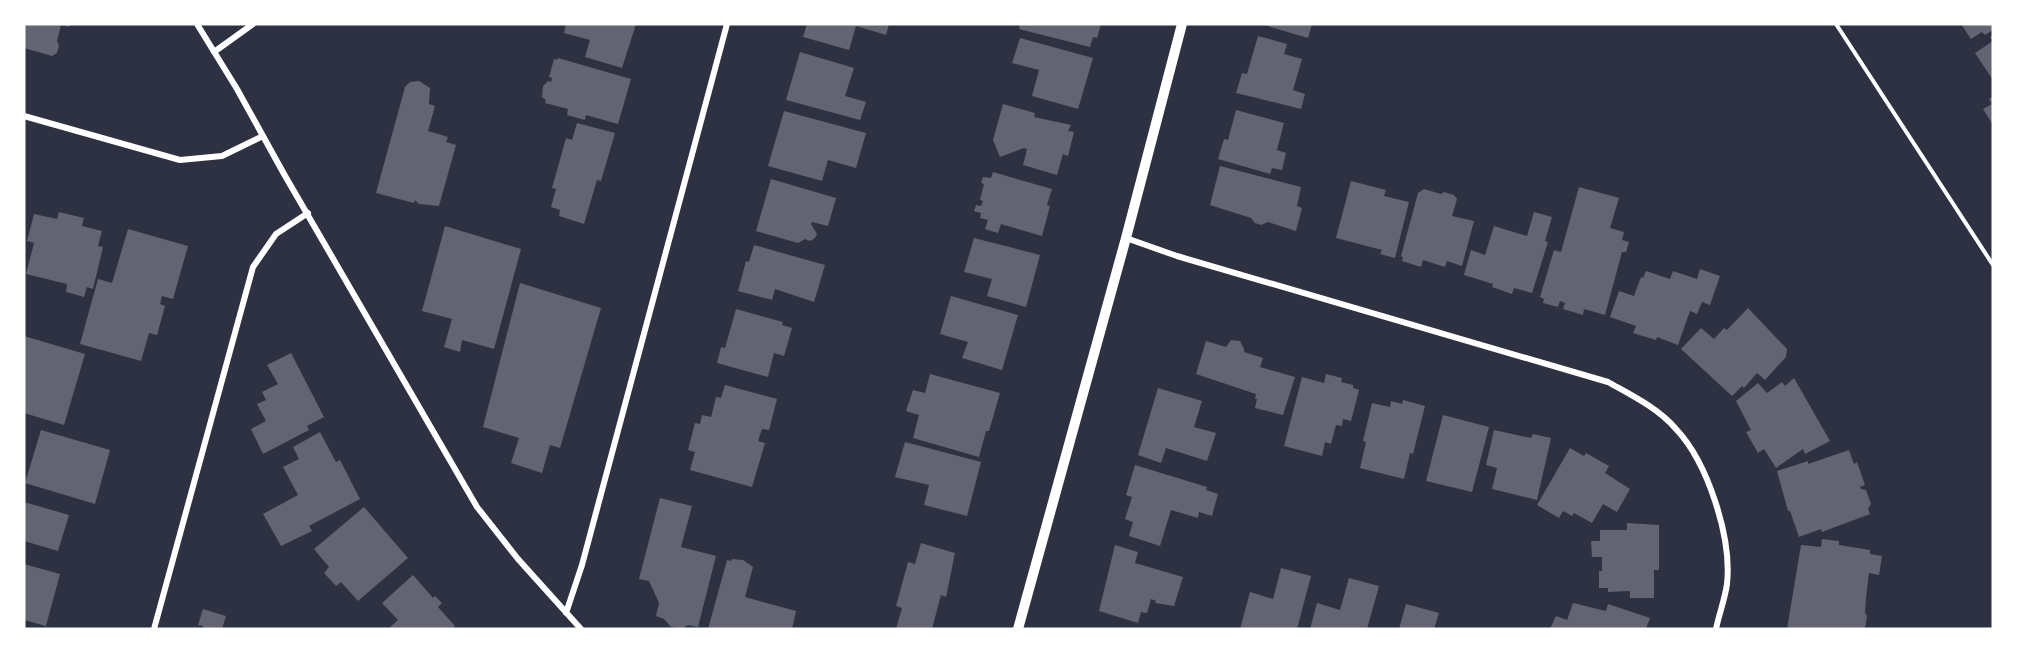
<svg xmlns="http://www.w3.org/2000/svg" width="2017" height="653" viewBox="0 0 2017 653" font-family="'Fira Sans Condensed',sans-serif">
	<style>
		.building { fill: #626471 }
		.lines { fill: none; stroke-linecap: round; stroke-linejoin: round }
		.path { stroke: #fff; stroke-width: 4 }
		.minor { stroke: #fff; stroke-width: 6 }
		.tertiary { stroke: #fff; stroke-width: 10 }
	</style>
	<rect width="100%" height="100%" fill="#2d3142"/>
	<path class="building" d="M24 24H70L69 27 61 25 57 41 59 45 57 53 52 56 24 48Z
		M566 24H636L622 68 585 57 590 40 564 33Z
		M807 24H889L886 35 856 26 849 50 803 37Z
		M1020 24H1101L1097 38 1093 37 1090 47 1019 29Z
		M1261 24H1312L1308 38Z
		M1961 24H1993V30L1985 35 1982 32 1971 39Z
		M1993 35V80L1975 53 1993 41 1990 37Z
		M1258 36 1287 44 1284 54 1302 59 1293 90 1305 94 1301 109 1236 93 1242 73 1247 74Z
		M1020 38 1093 58 1078 109 1032 96 1039 70 1012 63Z
		M800 52 854 68 845 96 866 102 860 120 786 100Z
		M558 58 631 79 618 124 586 115 585 120 567 115 568 109 545 103 546 100 542 97 543 86 548 81 551 82 552 78 549 77 554 59 557 60Z
		M419 81 430 88 429 104 435 106 428 131 448 137 446 142 456 145 439 206 419 204 415 200 414 203 376 193 405 87 410 82Z
		M1993 96V125L1983 109 1992 104 1989 99Z
		M1003 104 1035 113 1034 117 1071 125 1068 131 1074 132 1068 156 1063 154 1057 175 1023 165 1027 149 1024 148 1000 157 993 140Z
		M1236 110 1284 123 1277 150 1286 153 1282 170 1272 168 1270 174 1218 159 1224 139 1228 140Z
		M784 111 866 133 856 168 828 160 822 181 768 166Z
		M577 123 615 133 601 181 597 180 584 224 559 216 560 210 551 207 556 189 552 188 566 138 572 140Z
		M1220 166 1301 187 1297 206 1302 208 1296 231 1268 222 1261 225 1255 223 1251 218 1210 205Z
		M993 172 1052 189 1047 205 1050 206 1042 236 1001 224 998 233 985 229 988 220 980 218 981 213 974 211 976 205 981 206 983 201 980 200 984 184 981 183 983 177 991 178Z
		M771 179 836 198 828 226 812 222 811 224 817 234 815 238 810 241 805 239 798 243 756 231Z
		M1351 181 1386 190 1384 196 1409 202 1395 258 1380 254 1382 250 1336 238Z
		M1579 187 1619 198 1610 228 1624 232 1622 240 1629 242 1626 252H1622L1605 315 1584 309 1583 315 1563 309 1565 303 1560 301 1558 307 1543 303 1544 299 1540 297 1554 250 1561 252Z
		M1424 189 1441 194 1444 192 1454 195 1457 199 1452 216 1474 221 1462 266 1447 261 1445 267 1423 260 1421 267 1402 261 1403 258 1401 256 1418 193Z
		M59 212 84 218 82 226 102 231 98 246 103 247 93 289 87 287 84 297 66 292 67 284 26 274 34 243 27 241 34 214 57 219Z
		M1534 212 1552 217 1545 241 1548 242 1532 293 1514 288 1512 294 1492 287 1493 284 1464 275 1471 250 1485 255 1494 226 1527 236Z
		M445 226 521 249 494 349 462 340 460 352 444 347 452 319 422 311Z
		M128 229 188 246 173 299 162 296 160 304 165 306 157 335 149 333 141 361 80 344 98 279 112 283Z
		M974 238 1040 255 1026 307 987 296 992 279 964 272Z
		M754 245 825 265 814 302 775 289 772 300 738 291 746 261 749 262Z
		M1700 269 1720 276 1710 305 1702 302 1697 314 1690 311 1678 345 1657 337 1656 340 1633 333 1636 326 1610 317 1619 291 1634 296 1641 277 1643 278 1646 271 1670 279 1673 271 1697 279Z
		M520 283 601 308 560 448 550 445 542 473 511 463 519 438 483 427Z
		M951 296 1018 315 1002 370 962 358 968 342 940 334Z
		M1748 308 1787 349 1786 357 1765 380 1757 373 1744 388 1742 386 1732 396 1681 349 1701 328 1714 339 1724 328 1727 330Z
		M736 309 783 322 782 325 792 328 784 356 774 353 768 377 717 363 721 347 725 348Z
		M24 336 85 354 64 425 24 413Z
		M1231 340 1240 341 1244 349V352L1263 358 1260 367 1295 377 1283 415 1255 408 1257 399H1255L1256 394 1196 374 1206 341 1226 347Z
		M291 353 324 417 307 426 309 430 263 454 251 429 266 421 257 404 266 400 262 392 278 384 267 365Z
		M930 374 1000 393 989 431H986L979 457 913 438 919 415 906 411 913 390 925 393Z
		M1326 374 1342 378 1341 382 1353 385V388L1359 390 1351 421 1343 419 1342 426 1336 425 1331 444 1325 442 1322 456 1284 446 1302 377 1324 383Z
		M1794 378 1830 441 1805 454 1803 449 1776 468 1764 449 1758 453 1746 432 1751 430 1736 401 1758 383 1767 393 1782 382 1785 386Z
		M725 385 777 399 769 430 762 429 758 441 765 443 752 487 690 470 695 452 688 450 695 423 700 424 702 415 711 417 716 397 721 398Z
		M1158 388 1202 401 1194 427 1216 433 1207 461 1166 448 1161 463 1138 455Z
		M1403 400 1425 406 1413 454 1410 453 1404 479 1360 468 1366 442 1363 441 1372 403 1390 407 1391 401 1402 404Z
		M1443 415 1489 427 1472 492 1426 481Z
		M41 430 110 450 95 504 25 483Z
		M1494 430 1531 438 1533 434 1551 438 1537 500 1492 489 1497 468 1486 465Z
		M320 432 336 462 340 460 360 499 309 526 312 531 281 546 263 514 298 495 283 467 299 459 293 447Z
		M905 442 981 462 967 516 924 505 929 485 895 477Z
		M1570 448 1584 456 1586 453 1609 466 1605 473 1630 489 1617 512 1603 504 1592 523 1574 513 1572 516 1563 511 1559 518 1537 505Z
		M1849 450 1854 464 1857 462 1865 485 1860 487 1861 489 1866 490 1871 504 1868 509 1870 514 1822 532 1821 529 1799 537 1790 511H1788L1777 471 1808 461V464Z
		M1135 465 1207 487 1206 490 1218 494 1212 516 1199 512 1198 518 1171 510 1160 546 1129 536 1133 522 1125 519 1132 497 1126 495Z
		M660 498 692 506 681 547 716 556 698 627 688 625 682 629 671 627 664 619 656 616 659 603 649 581 639 579Z
		M24 502 69 515 58 551 24 541Z
		M364 507 408 558 358 601 341 582 336 586 324 573 329 567 314 549Z
		M1627 523 1659 525V570H1654V598H1630V591L1608 592V588H1599V571H1602V557H1592L1591 541H1600V530H1627Z
		M1822 539 1839 541V545L1870 550V554L1882 556 1879 575 1869 573 1866 598 1865 613 1867 616 1865 629H1787L1801 545 1821 547Z
		M921 543 955 553 946 597 941 595 932 629H896L902 608 896 606 908 562 915 564Z
		M1115 545 1138 552 1135 563 1183 577 1174 606 1155 603 1156 601 1151 599 1147 613 1141 612 1138 623 1099 611Z
		M732 559 743 560 753 567 745 597 796 611 792 629H708L727 560 731 561Z
		M24 564 60 574 46 626 24 620Z
		M1281 568 1311 576 1297 629H1240L1250 592 1273 599Z
		M413 575 433 598 435 596 442 603 438 607 455 626 452 629H388L398 620 382 603Z
		M1349 578 1379 586 1367 629H1310L1317 603 1340 610Z
		M1573 603 1606 611 1608 604 1650 618 1646 629H1550L1556 616 1567 620Z
		M1406 604 1439 613 1434 629H1399Z
		M203 609 226 616 222 629H203V626L198 625Z"/>
	<g class="lines">
		<path class="path" d="M1836 24 1993 265"/>
		<path class="minor" d="M197 24 237 89 284 174 477 507 518 559 581 629
			M214 52 253 24
			M24 116 180 160 222 156 263 136
			M1126 238 1177 256 1608 382C1631 395 1658 408 1676 429 1708 463 1732 538 1727 584 1725 599 1719 614 1716 629
			M566 613 582 565 727 24
			M154 629 253 267 276 234 308 213"/>
		<path class="tertiary" d="M1018 629 1126 238 1182 24"/>
	</g>
	<rect width="2017" height="653" fill="none" stroke="#ffffff" stroke-width="51"/>
</svg>
